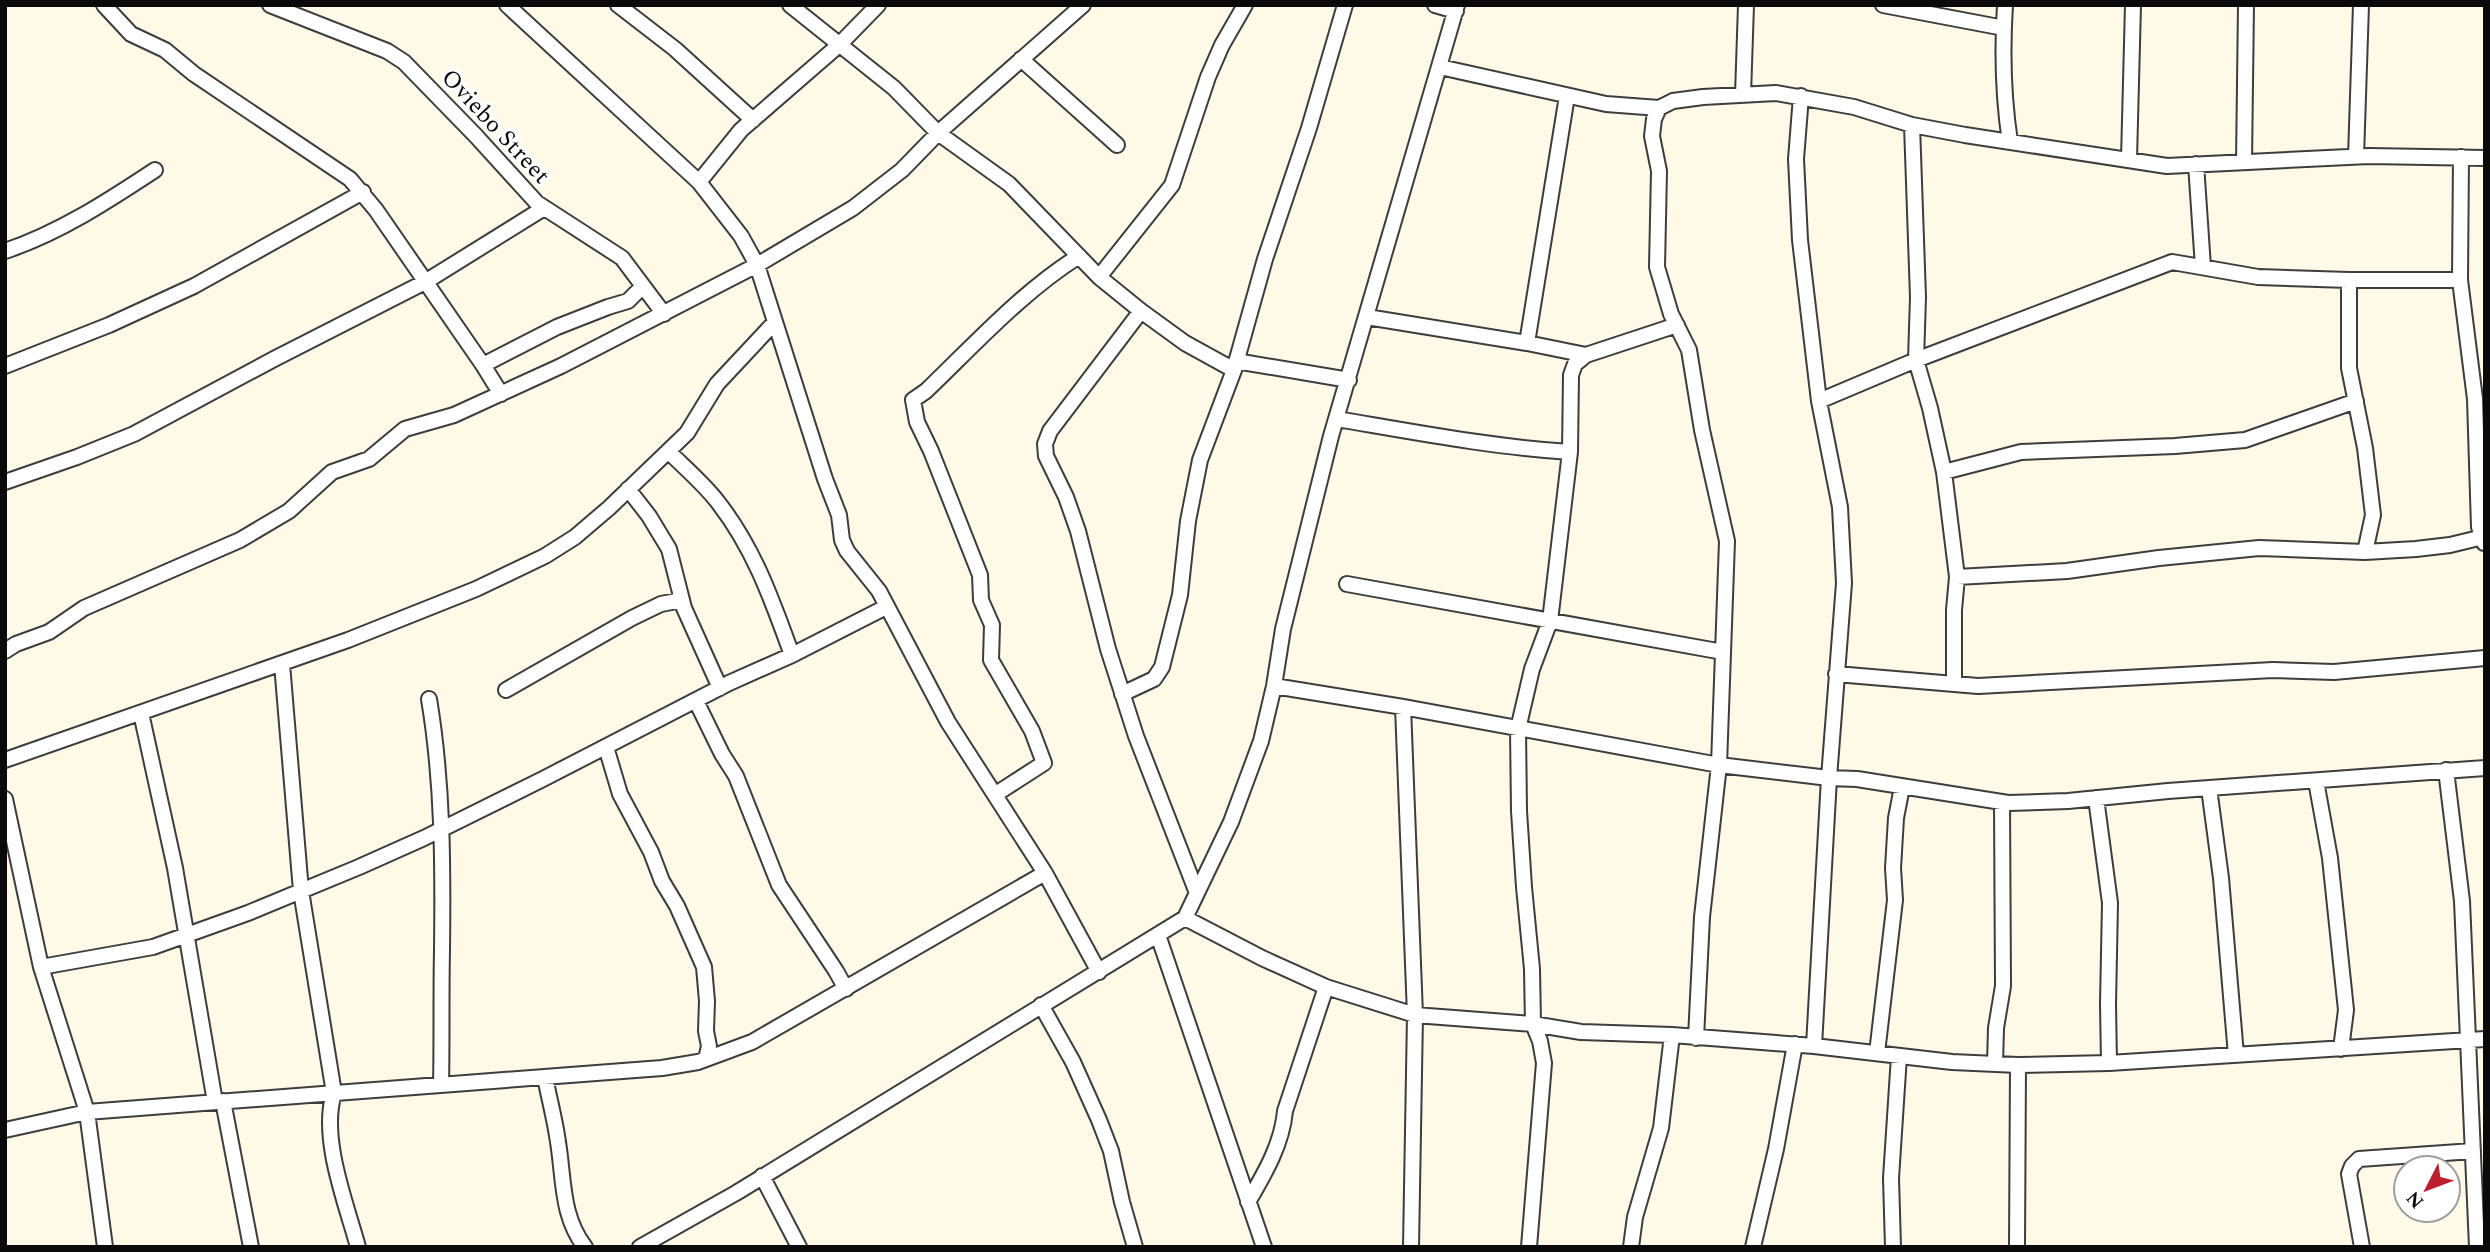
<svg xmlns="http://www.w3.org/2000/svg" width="2490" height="1252" viewBox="0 0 2490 1252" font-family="Spectral,serif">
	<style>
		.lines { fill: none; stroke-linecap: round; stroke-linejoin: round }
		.minor-casing { stroke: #3d3d3d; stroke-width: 18 }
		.minor { stroke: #fff; stroke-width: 14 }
		.labels { text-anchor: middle; stroke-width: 7; stroke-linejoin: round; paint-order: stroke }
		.street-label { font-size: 24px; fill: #0a0a0a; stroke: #fff }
	</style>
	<rect width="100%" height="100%" fill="#fff9e7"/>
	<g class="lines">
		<defs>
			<path id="minor" d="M104 5 131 34 165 50 194 74 350 179 376 210 483 365 501 394
				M270 5 387 51 404 62 476 136 537 203 622 258 664 314
				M507 5 699 182 741 236 757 265 825 479 839 515 842 540 847 551 879 591 948 722 1045 873 1099 972
				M618 5 675 49 753 120
				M790 5 894 88 938 133 1009 184 1099 277 1141 311 1050 431 1045 444 1046 456 1066 497 1078 531 1108 649 1136 736 1197 893
				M1435 5 1456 11
				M1883 5 2004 28
				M2005 5C2002 52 2003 96 2010 142
				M1021 59 1117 145
				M1440 67 1606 104 1659 108 1673 101 1703 97 1776 93 1854 107 1912 125 1965 135 2167 166 2369 156 2485 158
				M1743 95 1746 5
				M1801 96 1796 159 1800 240 1819 401 1840 507 1844 583 1829 778 1814 1046
				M1659 108 1654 119 1652 136 1659 171 1657 267 1671 314 1689 350 1702 430 1727 541 1719 765 1702 917 1696 1038
				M1912 125 1918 297 1916 360 1930 408 1944 472 1957 577 2067 571 2159 558 2259 548 2365 552 2416 549 2450 545 2483 537
				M2356 157 2361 5
				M2461 157 2460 280 2475 399 2479 527 2484 543
				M2129 159 2133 5
				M2244 162 2246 5
				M2196 164 2203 267
				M699 182 741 130 839 45 878 5
				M5 251C59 233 108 201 155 170
				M1099 277 1172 185 1208 77 1222 45 1245 5
				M2349 280H2460
				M1141 311 1185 343 1234 370 1265 259 1309 128 1345 5
				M1367 317 1527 343 1586 355
				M1527 343 1567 96
				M1236 361 1349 380
				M483 365 557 327 608 307 628 301 643 286
				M5 366 109 325 194 286 363 192
				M1819 401 1916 360 2172 262 2258 277 2349 280V368L2365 448 2373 515 2365 552
				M1337 419C1414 432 1492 447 1570 452
				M668 451C684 467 703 483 717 501 754 548 772 600 792 655
				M1944 472 2021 452 2175 446 2245 440 2356 401
				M5 482 77 457 134 434 274 359 425 282 544 208
				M628 489 649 516 669 549 684 608 720 688
				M1347 584 1723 652
				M5 651 16 644 49 632 84 608 240 540 289 511 332 472 369 459 405 429 454 415 561 366 757 265 853 208 902 170 938 133 1083 5
				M282 664 301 891 334 1093C320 1138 346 1203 358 1247
				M1836 674 1978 686 2273 670 2334 672 2485 658
				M1954 684V610L1957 577
				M1274 686 1403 707 1719 765 1829 778 1857 779 2008 803 2068 801 2168 791 2485 768
				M506 690 632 618 661 604 682 600
				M1122 694 1154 679 1162 667 1180 595 1188 521 1200 460 1234 370
				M429 699C443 783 443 866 442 951 441 995 442 1040 441 1085
				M696 701 722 754 736 776 779 885 836 971 846 989
				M1403 707 1415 1015 1411 1247
				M141 713 175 868 215 1102
				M606 747 620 794 651 852 662 881 677 906 704 967 707 1001 706 1031 709 1046 706 1059
				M5 760 348 640 476 589 545 556 575 537 609 508 687 433 717 384 774 323
				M2446 770 2462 901 2477 1247
				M2316 781 2330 858 2346 1010 2341 1049
				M2209 788 2221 878 2236 1055
				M996 794 1044 763 1032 731 991 660 992 625 981 600 980 575 931 451 917 422 913 400 926 391C975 344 1022 292 1079 256
				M2096 798 2110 903 2108 1004 2109 1063
				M5 799 41 967 87 1112 105 1247
				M1185 918 1231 822 1261 741 1274 686 1283 629 1331 436 1457 5
				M1158 935 1264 1247
				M41 967 153 947 248 913 359 867 424 838 543 779 729 683 792 655 886 607
				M1041 1005 1073 1062 1099 1120 1111 1151 1122 1202 1135 1247
				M1877 1053 1895 900 1893 868 1896 818 1902 787
				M1995 1064 1996 1028 2003 986 2002 802
				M545 1077C549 1098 555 1120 558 1142 564 1179 561 1216 585 1247
				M223 1101 251 1247
				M5 1130 87 1112 662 1068 698 1062 752 1042 1045 873
				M762 1176 799 1247
				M1248 1202C1265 1173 1282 1144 1285 1111L1326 987
				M640 1247 736 1193 1185 918 1262 958 1326 987 1415 1015 1533 1024 1581 1032 1672 1035 1814 1046 1952 1062 2018 1065 2109 1063 2485 1039
				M1529 1247 1544 1063 1540 1041 1533 1024 1532 969 1524 887 1519 811 1518 729 1532 669 1550 621 1570 452 1571 375 1575 364 1586 355 1677 325
				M1631 1247 1635 1217 1661 1128 1672 1035
				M1753 1247 1776 1149 1795 1044
				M1893 1247 1891 1178 1899 1056
				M2017 1247 2018 1065
				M2362 1247 2349 1174 2352 1166 2359 1159 2473 1151"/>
		</defs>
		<use href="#minor" class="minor-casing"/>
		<use href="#minor" class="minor"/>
	</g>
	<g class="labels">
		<g class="street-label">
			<text transform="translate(496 126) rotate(47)" y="8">Oviebo Street</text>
		</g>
	</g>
	<rect width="2490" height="1252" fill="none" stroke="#0a0a0a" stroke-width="14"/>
	<g transform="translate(2427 1189) rotate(228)"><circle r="33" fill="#ffffff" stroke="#9d9d9d" stroke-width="2"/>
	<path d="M0-5L12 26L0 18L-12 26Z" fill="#bd1f31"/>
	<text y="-10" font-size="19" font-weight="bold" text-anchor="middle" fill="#0a0a0a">N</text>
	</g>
</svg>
